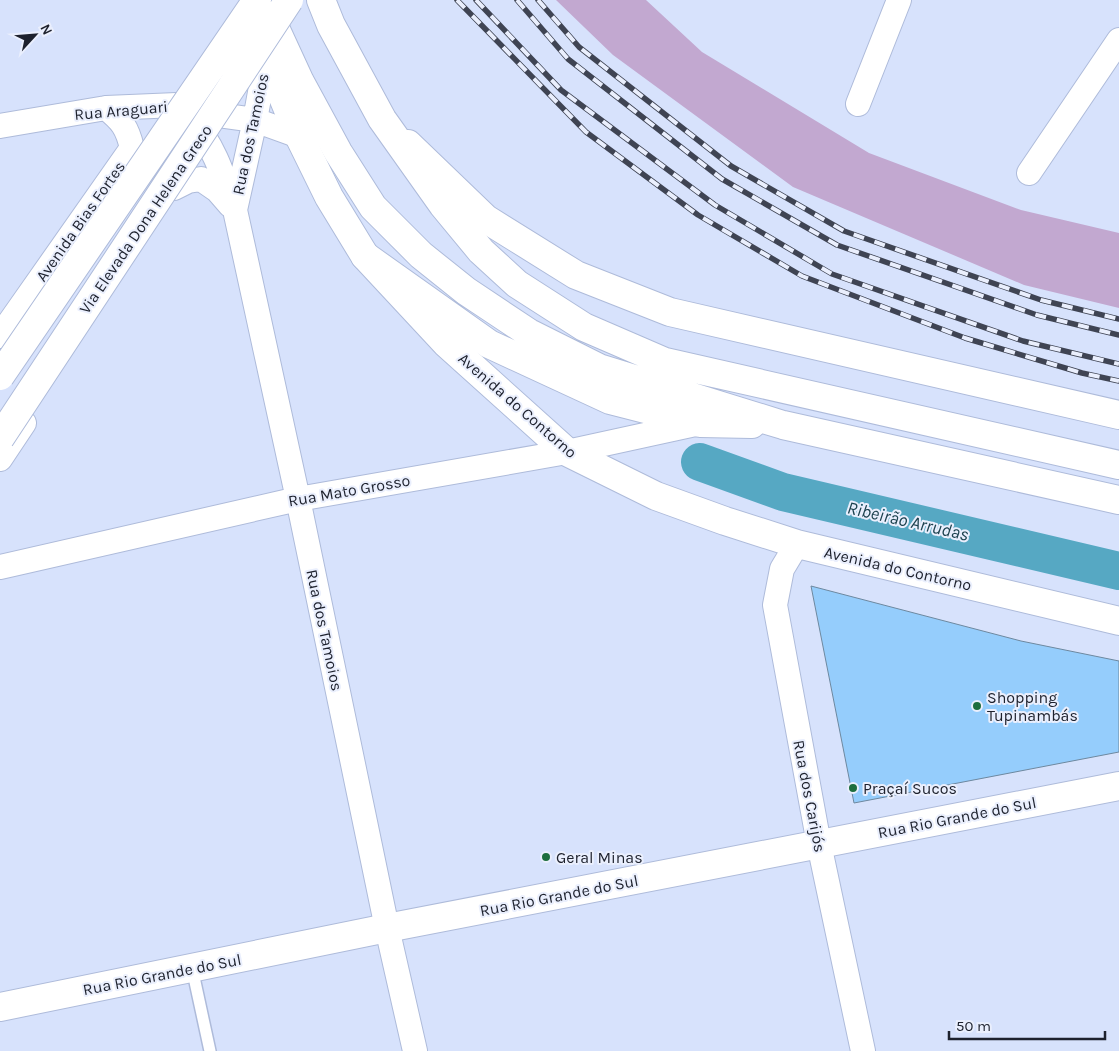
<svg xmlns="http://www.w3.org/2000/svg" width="1119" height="1051" viewBox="0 0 1119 1051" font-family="Karla,sans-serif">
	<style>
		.green { fill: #c2a8d0 }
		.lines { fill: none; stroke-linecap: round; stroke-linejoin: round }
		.river { stroke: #56a8c3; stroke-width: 38 }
		.building { fill: #95cdfc; stroke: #6d889f }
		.service-casing { stroke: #aebbda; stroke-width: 14 }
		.minor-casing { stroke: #aebbda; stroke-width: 26 }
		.tertiary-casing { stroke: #aebbda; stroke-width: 30 }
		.primary-casing { stroke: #aebbda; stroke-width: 30 }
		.trunk-casing { stroke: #aebbda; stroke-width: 30 }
		.service { stroke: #fff; stroke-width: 11 }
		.minor { stroke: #fff; stroke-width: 24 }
		.tertiary { stroke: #fff; stroke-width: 28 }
		.primary { stroke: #fff; stroke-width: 28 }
		.trunk { stroke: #fff; stroke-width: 28 }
		.rail-casing { stroke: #3f4453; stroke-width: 5.5 }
		.rail { stroke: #eaeffd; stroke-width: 4; stroke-dasharray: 11; stroke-linecap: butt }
		.secondary-bridge-casing { stroke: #aebbda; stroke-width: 30; stroke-linecap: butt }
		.secondary-bridge { stroke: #fff; stroke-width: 28 }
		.poi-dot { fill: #1d6e3e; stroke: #eaeffd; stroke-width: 2 }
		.labels { text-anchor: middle; stroke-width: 4; stroke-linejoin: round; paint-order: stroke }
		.street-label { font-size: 16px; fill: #1d212d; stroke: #eaeffd }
		.poi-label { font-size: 16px; fill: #1d212d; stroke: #eaeffd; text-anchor: start }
		.water-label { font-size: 18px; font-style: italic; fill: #1d424f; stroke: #eaeffd }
	</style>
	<rect width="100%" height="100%" fill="#d7e2fc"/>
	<path class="green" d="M556 0H646L702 52 869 153 1021 210 1119 233V308L1024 285 793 187 613 55Z"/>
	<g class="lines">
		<path class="river" d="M700 462 783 492 1119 571"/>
	</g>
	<path class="building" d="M811 586 1021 641 1119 661V752L854 803Z"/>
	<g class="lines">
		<defs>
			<path id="service" d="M192 968 210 1051"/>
			<path id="minor" d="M858 104 899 0
				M190 119C214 144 224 178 235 210L298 499 387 928 415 1051
				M0 126 106 108 177 105 204 113 255 120 299 136
				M1029 173 1119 40
				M174 188 188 181 201 179 217 190 230 205
				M235 210 255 120 266 59
				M0 336 132 148C127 127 122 121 106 108
				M0 459 24 423
				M797 544 782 569 775 605 819 844 863 1051
				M0 567 298 499 567 452 700 423"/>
			<path id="tertiary" d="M0 1007 387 928 1119 786"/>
			<path id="primary" d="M253 25 299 136 329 197 365 256 446 343 567 452 656 496 725 521 797 544 1119 621
				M408 144 486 219 576 275 670 312 1119 415"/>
			<path id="trunk" d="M321 0 331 25 382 119 443 205 481 251 517 284 584 327 665 362 1119 465
				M265 6 300 82 338 152 373 207 421 255 466 291 529 333 599 368 783 425 1119 500
				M365 256 489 344 610 400 700 423 752 424"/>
		</defs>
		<use href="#service" class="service-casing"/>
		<use href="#minor" class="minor-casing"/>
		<use href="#tertiary" class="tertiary-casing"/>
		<use href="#primary" class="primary-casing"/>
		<use href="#trunk" class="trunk-casing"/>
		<use href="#service" class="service"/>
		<use href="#minor" class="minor"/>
		<use href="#tertiary" class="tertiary"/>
		<use href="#primary" class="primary"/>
		<use href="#trunk" class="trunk"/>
		<defs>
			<path id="rail" d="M457 0 586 132 698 215 802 276 965 338 1082 373 1119 381
				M476 0 561 90 715 205 832 274 1023 341 1119 364
				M517 0 568 59 722 179 837 245 1037 315 1119 335
				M538 0 579 47 731 166 844 231 1041 300 1119 319"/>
		</defs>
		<use href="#rail" class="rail-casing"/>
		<use href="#rail" class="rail"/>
		<defs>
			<path id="secondary-bridge" d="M0 376 257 0
				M0 438 289 0"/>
		</defs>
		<use href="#secondary-bridge" class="secondary-bridge-casing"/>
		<use href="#secondary-bridge" class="secondary-bridge"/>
	</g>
	<g class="poi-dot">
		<circle cx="977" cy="706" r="5"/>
		<circle cx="853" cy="788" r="5"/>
		<circle cx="546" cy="857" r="5"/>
	</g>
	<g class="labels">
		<g class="street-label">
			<text transform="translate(121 110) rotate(-5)" y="6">Rua Araguari</text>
			<text transform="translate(250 134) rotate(-78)" y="6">Rua dos Tamoios</text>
			<text transform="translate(145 219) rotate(-56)" y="6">Via Elevada Dona Helena Greco</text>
			<text transform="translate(80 221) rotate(-55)" y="6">Avenida Bias Fortes</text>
			<text transform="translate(518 405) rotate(41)" y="6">Avenida do Contorno</text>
			<text transform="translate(349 490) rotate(-10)" y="6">Rua Mato Grosso</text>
			<text transform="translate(898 568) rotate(13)" y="6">Avenida do Contorno</text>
			<text transform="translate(325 630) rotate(78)" y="6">Rua dos Tamoios</text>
			<text transform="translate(810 796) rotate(79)" y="6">Rua dos Carijós</text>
			<text transform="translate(957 817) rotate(-11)" y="6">Rua Rio Grande do Sul</text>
			<text transform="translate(559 895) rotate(-11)" y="6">Rua Rio Grande do Sul</text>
			<text transform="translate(162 974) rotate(-11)" y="6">Rua Rio Grande do Sul</text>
		</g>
		<g class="poi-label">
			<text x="987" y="703">Shopping<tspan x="987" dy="18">Tupinambás</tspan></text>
			<text x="863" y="794">Praçaí Sucos</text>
			<text x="556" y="863">Geral Minas</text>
		</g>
		<g class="water-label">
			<text transform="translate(908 521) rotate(13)" y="6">Ribeirão Arrudas</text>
		</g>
	</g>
	<g transform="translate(35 35) rotate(64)" stroke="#eaeffd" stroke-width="4" paint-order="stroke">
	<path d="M0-4L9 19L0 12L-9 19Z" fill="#1d212d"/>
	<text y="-8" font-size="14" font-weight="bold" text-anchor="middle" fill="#1d212d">N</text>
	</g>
	<path d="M949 1031v8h156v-8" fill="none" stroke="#1d212d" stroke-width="2.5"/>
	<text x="956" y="1031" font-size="15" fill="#1d212d" stroke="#eaeffd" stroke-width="4" paint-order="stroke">50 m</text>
</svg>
